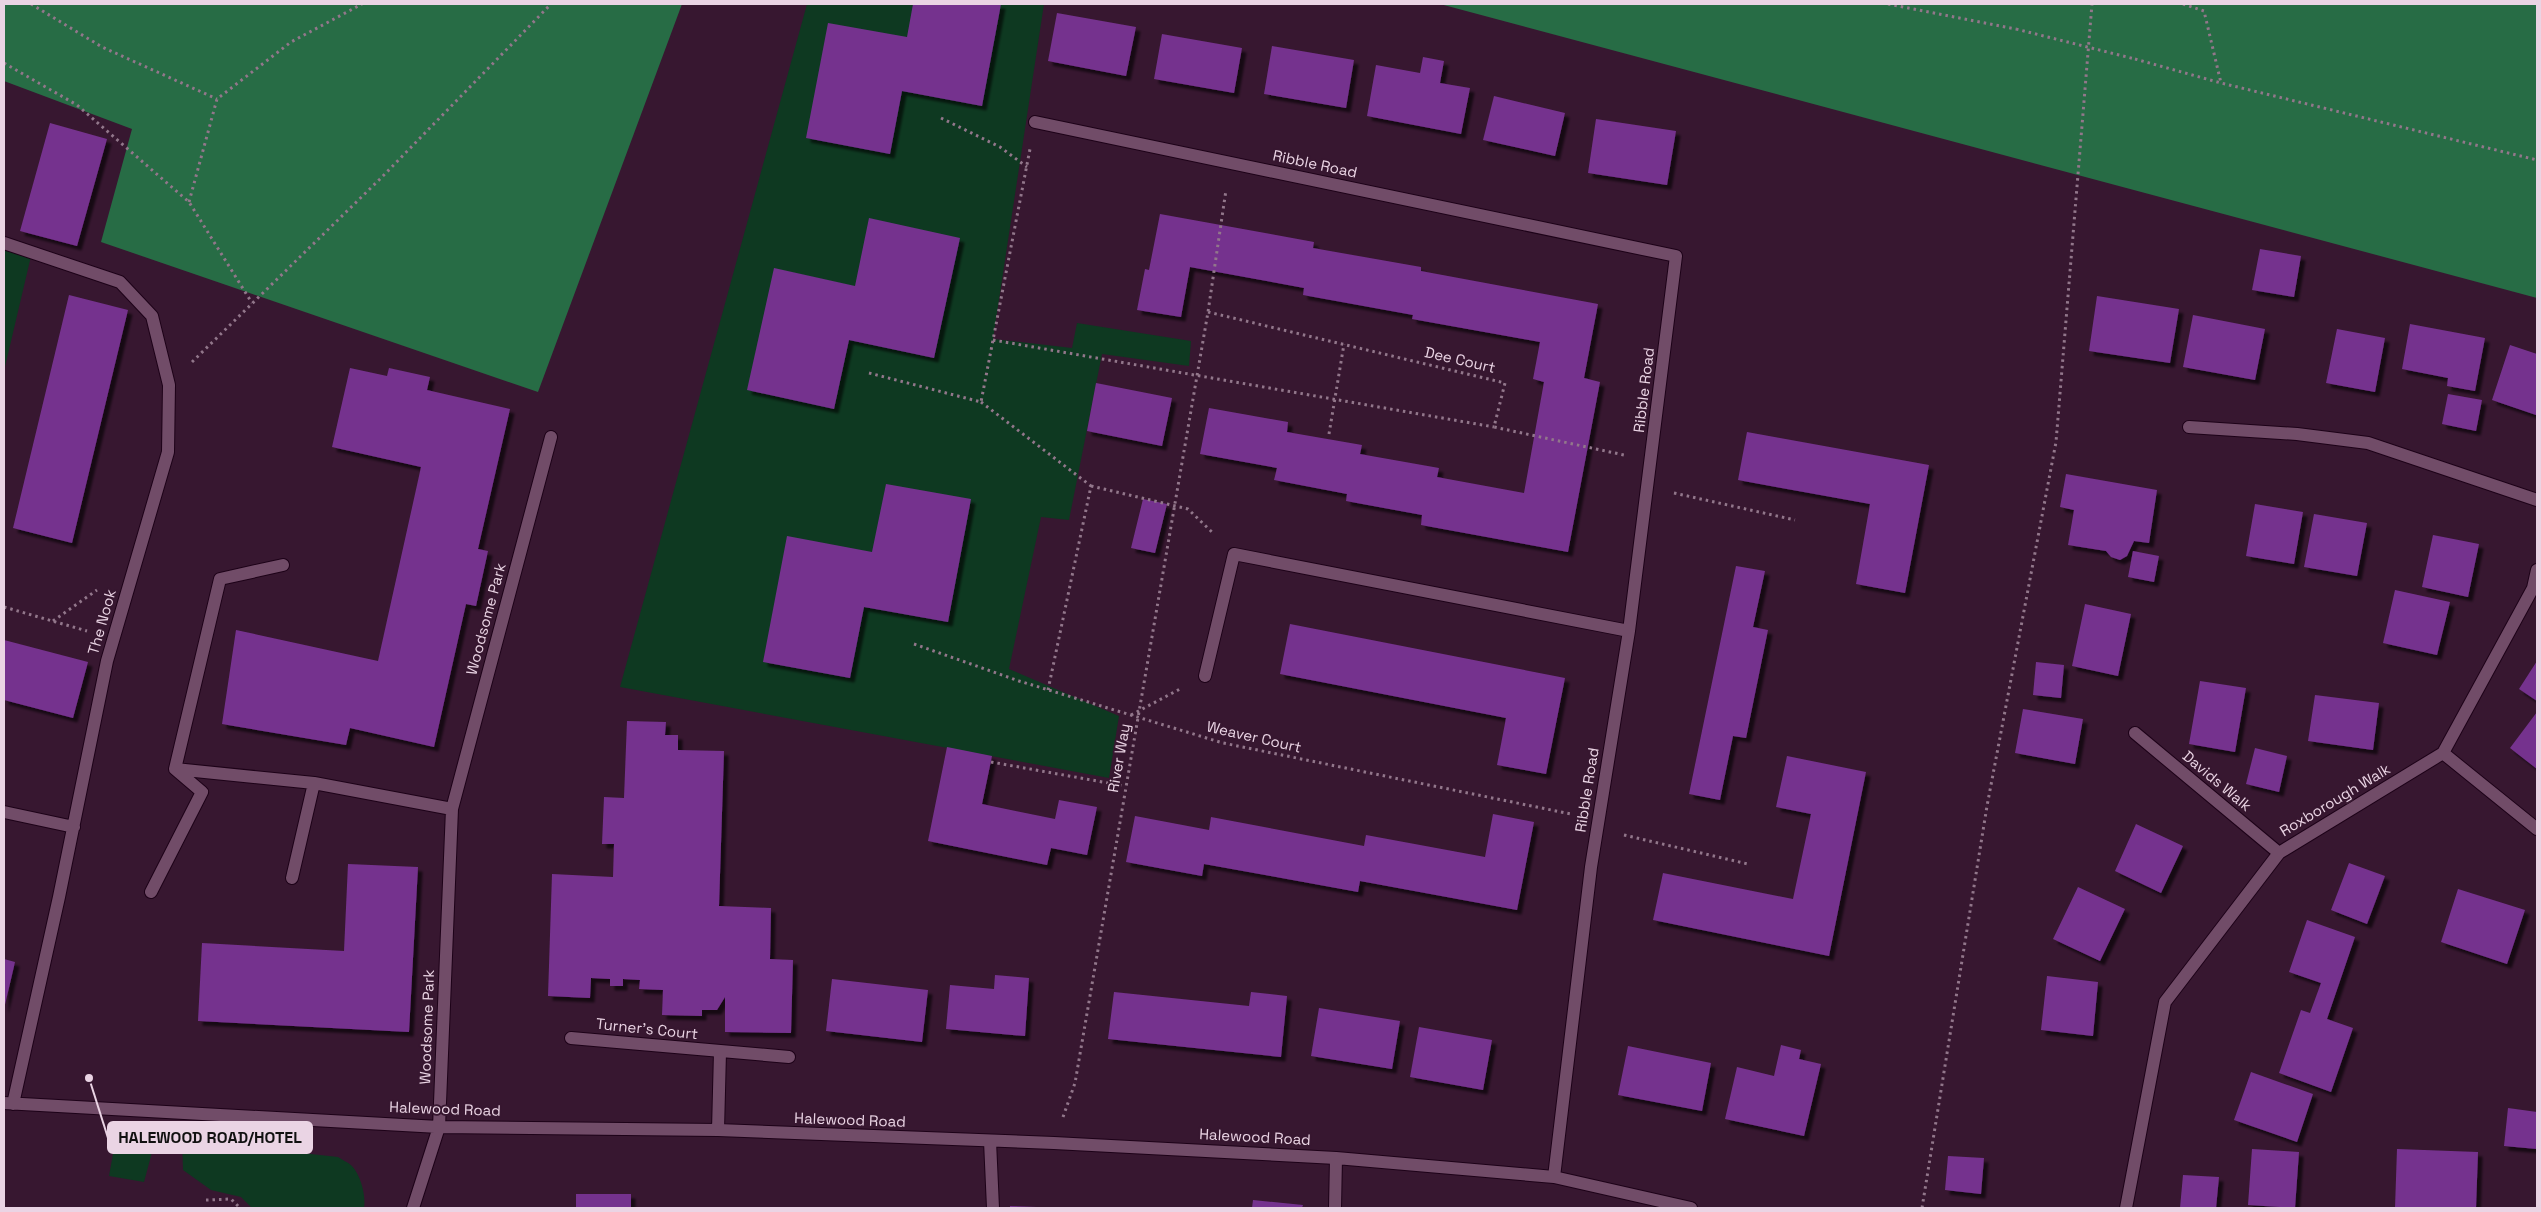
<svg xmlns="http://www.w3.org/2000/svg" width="2541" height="1212" viewBox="0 0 2541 1212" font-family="'Space Grotesk',sans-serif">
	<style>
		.green { fill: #0e3921 }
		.forest { fill: #276c45 }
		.building { fill: #75328e; filter: url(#shadow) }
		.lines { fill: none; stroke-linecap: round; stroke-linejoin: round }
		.minor-casing { stroke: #1d0218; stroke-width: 14 }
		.path { stroke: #92778b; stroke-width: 3; stroke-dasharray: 2.5 4; stroke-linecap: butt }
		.minor { stroke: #714c68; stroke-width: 12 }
		.path-bridge { stroke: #92778b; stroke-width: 3; stroke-dasharray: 2.5 4; stroke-linecap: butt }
		.labels { text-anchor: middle; stroke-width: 4; stroke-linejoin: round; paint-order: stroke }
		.street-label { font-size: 15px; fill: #ead4e4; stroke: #371730 }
		.leader { fill: none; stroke: #ead4e4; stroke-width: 2 }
		.callout-dot { fill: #ead4e4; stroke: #371730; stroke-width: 2 }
		.callout { fill: #ead4e4; stroke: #ead4e4; stroke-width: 2 }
		.callout-label { font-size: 16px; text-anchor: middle; font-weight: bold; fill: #111 }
	</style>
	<defs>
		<filter id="shadow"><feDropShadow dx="4.5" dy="4.5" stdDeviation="1" flood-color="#0009"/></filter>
	</defs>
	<rect width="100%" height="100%" fill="#371730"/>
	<path class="green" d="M807 4H1044L993 339 1072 348 1077 323 1191 341 1189 366 1102 354 1069 520 1041 517 1009 669 1119 716 1109 778 620 687Z
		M4 246 32 252 4 371Z
		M116 1137 154 1145 144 1182 109 1176Z
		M182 1140 338 1157C342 1160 348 1162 352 1166 361 1176 366 1196 364 1208H252L241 1197 211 1190 183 1170Z"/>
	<path class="forest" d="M4 4H682L538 392 101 242 132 129 4 81Z
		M1440 4H2537V298Z"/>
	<path class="building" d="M913 4H1001L982 106 902 91 890 154 806 138 828 23 907 37Z
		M1057 13 1136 27 1126 76 1048 61Z
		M1162 34 1242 48 1234 93 1154 79Z
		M1272 46 1354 60 1346 108 1264 94Z
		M1423 57 1444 61 1440 83 1470 88 1461 134 1367 116 1376 65 1420 73Z
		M1494 96 1565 113 1555 156 1483 140Z
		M1596 119 1676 131 1667 185 1588 173Z
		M50 123 107 139 77 246 20 231Z
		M1160 214 1314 242 1313 248 1421 267V271L1598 304 1584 378 1600 382 1568 552 1421 525 1422 515 1346 501 1347 494 1274 480 1277 468 1200 454 1209 408 1288 422 1287 432 1362 445 1360 454 1439 468 1437 477 1524 493 1544 382 1533 379 1540 342 1412 319 1413 315 1303 295 1304 288 1190 267 1181 317 1137 310 1145 269 1149 270Z
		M869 218 960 238 934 358 849 340 834 409 747 390 774 268 855 286Z
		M2260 249 2301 256 2294 297 2252 290Z
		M69 295 128 310 72 543 13 528Z
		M2097 296 2179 309 2170 363 2089 351Z
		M2193 315 2265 329 2255 380 2183 367Z
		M2410 324 2485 338 2475 391 2447 386 2448 378 2402 369Z
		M2337 329 2385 338 2375 392 2326 383Z
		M2510 345 2537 354 2536 415 2492 400Z
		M350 368 387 376 389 368 430 377 427 390 510 409 478 549 488 551 476 606 466 604 434 747 350 728 346 745 222 724 236 630 378 661 421 467 332 447Z
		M1096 383 1172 398 1162 446 1087 431Z
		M2448 394 2482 400 2476 431 2442 424Z
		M1747 432 1929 465 1905 593 1856 584 1870 504 1738 480Z
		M2066 474 2157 490 2149 543 2134 541 2127 556 2120 560 2111 557 2106 551 2068 545 2074 510 2060 507Z
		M886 484 971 499 948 622 864 607 850 678 763 662 787 536 872 552Z
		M1143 499 1167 504 1155 553 1131 548Z
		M2255 504 2303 512 2294 564 2246 556Z
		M2314 514 2367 523 2357 576 2304 567Z
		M2433 535 2479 544 2468 597 2422 587Z
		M2133 551 2159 556 2154 582 2128 577Z
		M1736 566 1765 571 1753 627 1768 630 1746 738 1733 736 1720 800 1689 794Z
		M2395 590 2450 602 2437 655 2383 643Z
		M2085 604 2131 614 2118 676 2072 666Z
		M1290 624 1565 678 1546 774 1497 765 1506 718 1280 674Z
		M4 640 88 662 73 718 4 700Z
		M2537 661V701L2519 689Z
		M2036 662 2064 665 2061 698 2033 695Z
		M2200 681 2246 688 2235 752 2189 744Z
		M2315 695 2379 703 2373 750 2308 741Z
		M2023 709 2083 719 2075 764 2015 753Z
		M2537 712V769L2510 748Z
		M627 721 666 722 665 735H678V750L724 751 719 906 771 908 770 959 793 960 791 1033 725 1032V997L717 1010H702V1016L662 1015 663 990 639 989 640 980 623 979V986H610V979L591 978 590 998 548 996 552 874 613 877 614 844H602L604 797 624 798Z
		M947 747 992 756 982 804 1055 819 1059 800 1097 807 1087 855 1051 848 1047 865 928 841Z
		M2255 748 2287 756 2279 792 2246 784Z
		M1787 756 1866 772 1829 956 1653 920 1663 873 1793 899 1811 814 1776 807Z
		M1493 814 1534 822 1517 910 1360 881 1358 892 1204 864 1202 876 1126 862 1135 816 1209 830 1211 817 1364 846 1366 835 1485 857Z
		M2136 824 2183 846 2161 893 2115 871Z
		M2349 863 2385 876 2367 924 2331 910Z
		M348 864 418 867 409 1032 198 1021 202 943 344 951Z
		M2078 887 2125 909 2100 961 2053 939Z
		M2458 889 2525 910 2507 964 2441 942Z
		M2307 920 2355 937 2327 1019 2353 1028 2331 1092 2279 1073 2301 1010 2310 1013 2321 983 2289 972Z
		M4 959 15 962 4 1009Z
		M995 975 1029 978 1025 1036 946 1029 950 985 994 989Z
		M2047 976 2098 982 2093 1036 2041 1030Z
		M832 979 928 990 922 1042 826 1031Z
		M1114 992 1249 1006 1251 992 1287 996 1281 1057 1108 1039Z
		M1319 1008 1400 1021 1392 1069 1311 1056Z
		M1419 1027 1492 1040 1483 1090 1410 1077Z
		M1781 1045 1801 1050 1799 1059 1821 1064 1804 1136 1725 1119 1737 1067 1774 1076Z
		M1628 1046 1711 1063 1702 1111 1618 1095Z
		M2251 1072 2313 1094 2297 1142 2234 1120Z
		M2508 1108 2537 1112V1149L2504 1146Z
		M2252 1149 2299 1152 2295 1208 2248 1205Z
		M2397 1149 2478 1152 2476 1208H2395Z
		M1948 1156 1984 1158 1981 1194 1945 1190Z
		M2183 1175 2219 1177 2216 1208H2180Z
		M576 1194H631V1208H576Z
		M1253 1200 1303 1205 1302 1208H1252Z
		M1010 1206 1037 1207V1208H1010Z"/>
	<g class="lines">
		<defs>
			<path id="minor" d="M1035 122 1676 256 1629 631 1591 867 1554 1177
				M4 243 120 282 152 316 169 385 168 452 107 661 59 897 13 1104
				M2189 427 2297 434 2368 443 2537 500
				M1205 676 1234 554 1629 631
				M2135 733 2279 853
				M2443 753 2537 829
				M175 769 314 783 452 809
				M4 812 74 827
				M292 878 314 783
				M151 892 202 792 175 769 220 579 283 565
				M571 1038 789 1057
				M4 1103 439 1127 718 1130 1054 1143 1336 1158 1554 1177 1691 1208
				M718 1130 720 1052
				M990 1141 993 1208
				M413 1208 439 1127 452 809 551 437
				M1335 1208 1336 1158
				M2126 1208 2165 1002 2279 853 2443 753 2533 588 2537 570"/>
		</defs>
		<use href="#minor" class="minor-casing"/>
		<path class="path" d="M31 4 102 47 217 99
			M1888 4 2016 29
			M2183 4 2204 11 2221 83
			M2135 59 2221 83 2537 160
			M4 63 77 105 189 202 252 303
			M941 118 1000 147 1027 167
			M189 202 217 99 291 42 362 4
			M1208 312 1505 383 1494 427 1624 455
			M993 340 1494 427
			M192 362 380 179 551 4
			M869 373 981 402 1030 149
			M981 402 1091 486 1048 690
			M1329 434 1344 344
			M1091 486 1188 509 1214 534
			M1674 493 1795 520
			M4 607 87 631
			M53 621 97 590
			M914 644 1019 681 1223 743 1571 814
			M1131 715 1180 689
			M991 762 1125 786
			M1624 835 1748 864
			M1063 1117 1075 1083 1208 312 1226 190
			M206 1200 231 1199 240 1208
			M1922 1208 1987 806 2056 442 2092 4"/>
		<use href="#minor" class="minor"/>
		<path class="path-bridge" d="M2016 29 2135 59"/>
	</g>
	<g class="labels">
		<g class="street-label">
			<text transform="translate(1315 164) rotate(12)" y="5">Ribble Road</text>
			<text transform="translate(1460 360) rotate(13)" y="5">Dee Court</text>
			<text transform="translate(1644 390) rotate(-83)" y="5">Ribble Road</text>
			<text transform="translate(486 619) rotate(-75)" y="5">Woodsome Park</text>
			<text transform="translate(102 622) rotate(-74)" y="5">The Nook</text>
			<text transform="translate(1254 737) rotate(13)" y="5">Weaver Court</text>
			<text transform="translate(1119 758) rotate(-80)" y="5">River Way</text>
			<text transform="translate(2217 781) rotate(40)" y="5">Davids Walk</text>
			<text transform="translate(1587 790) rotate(-81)" y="5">Ribble Road</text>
			<text transform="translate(2335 800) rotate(-31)" y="5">Roxborough Walk</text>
			<text transform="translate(427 1027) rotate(-88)" y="5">Woodsome Park</text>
			<text transform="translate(647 1029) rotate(6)" y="5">Turner's Court</text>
			<text transform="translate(445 1109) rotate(2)" y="5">Halewood Road</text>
			<text transform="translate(850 1120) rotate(2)" y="5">Halewood Road</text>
			<text transform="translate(1255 1137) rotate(3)" y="5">Halewood Road</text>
		</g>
	</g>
	<path class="leader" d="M89 1078L108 1138"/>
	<circle class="callout-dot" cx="89" cy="1078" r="5"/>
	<rect class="callout" x="108" y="1122" width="204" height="31" rx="5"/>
	<g class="callout-label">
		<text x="210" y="1143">HALEWOOD ROAD/HOTEL</text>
	</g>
	<rect width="2541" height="1212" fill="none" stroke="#ead4e4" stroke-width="10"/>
</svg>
